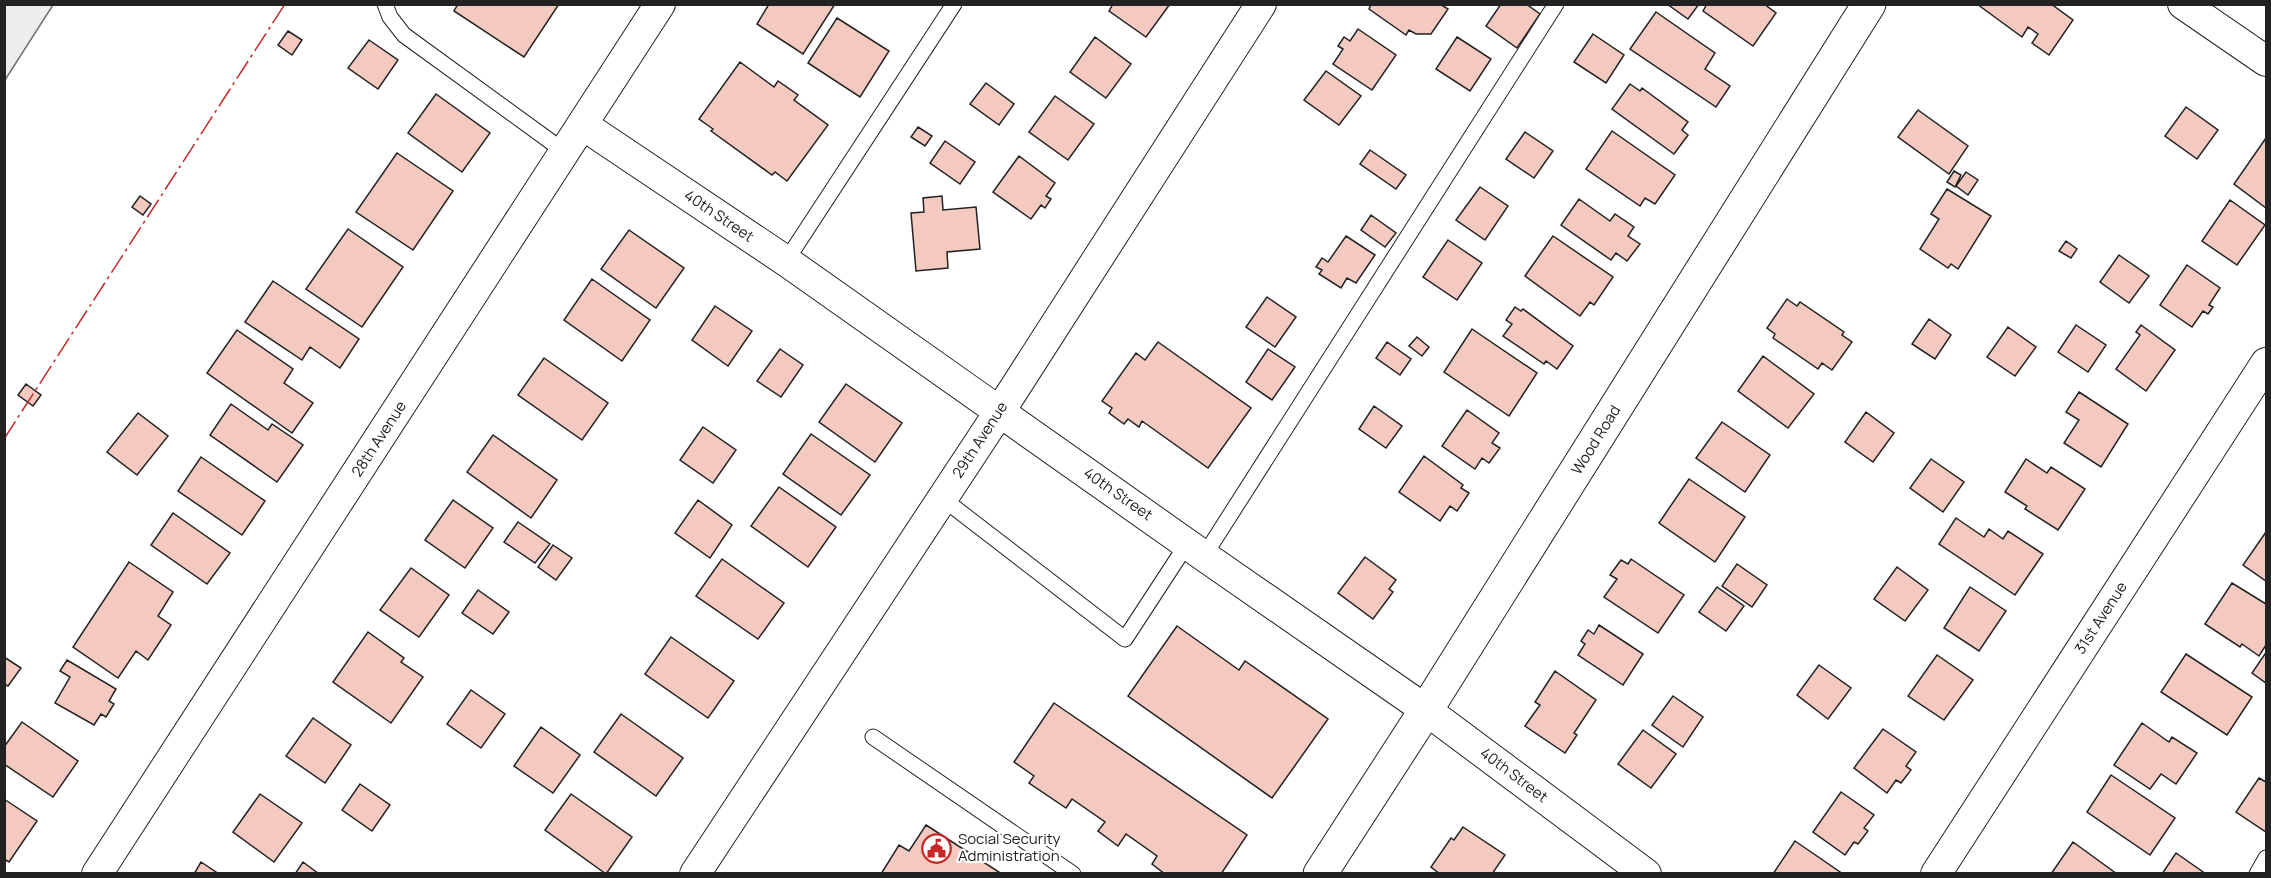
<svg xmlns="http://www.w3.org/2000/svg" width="2271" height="878" viewBox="0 0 2271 878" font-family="Manrope,sans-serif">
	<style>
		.green { fill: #eee; stroke: #6f6f6f; stroke-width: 1.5 }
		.building { fill: #f3c9c0; stroke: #222; stroke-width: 1.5 }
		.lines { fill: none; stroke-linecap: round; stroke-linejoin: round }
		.lane-casing { stroke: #222; stroke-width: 17 }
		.street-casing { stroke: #222; stroke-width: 32 }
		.secondary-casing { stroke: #222; stroke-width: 35 }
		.lane { stroke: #fff; stroke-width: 15 }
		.street { stroke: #fff; stroke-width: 30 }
		.secondary { stroke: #fff; stroke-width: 33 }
		.power { stroke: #c62828; stroke-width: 1.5; stroke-dasharray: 21 4.5 3 4.5; stroke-linecap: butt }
		.labels { text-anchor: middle; stroke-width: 4.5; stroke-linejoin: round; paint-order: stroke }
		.street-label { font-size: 15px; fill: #222; stroke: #fff }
		.poi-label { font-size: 15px; fill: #222; stroke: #fff; text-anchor: start }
	</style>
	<rect width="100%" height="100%" fill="#fff"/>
	<path class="green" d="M5 4 53 5 5 80 4 5Z"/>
	<path class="building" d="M458 4H559L524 57 454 11Z
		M769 4H835L803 54 757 24Z
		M1113 4H1170L1146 37 1109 11Z
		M1371 4H1440L1448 9 1431 34H1416L1409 30 1406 35 1369 9Z
		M1501 4H1526L1540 14 1517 48 1486 26Z
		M1667 4H1699L1688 19Z
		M1707 4H1764L1776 13 1753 46 1703 11Z
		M1977 4H2051L2073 20 2049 55 2032 43 2038 34 2028 27 2022 37Z
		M1656 12 1715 53 1705 69 1730 86 1716 107 1630 49Z
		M837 18 889 51 860 97 808 63Z
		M1358 29 1396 55 1372 90 1333 64 1343 49 1338 46 1344 37 1350 41Z
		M288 31 302 40 292 55 278 45Z
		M1593 34 1624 55 1606 83 1574 62Z
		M1095 37 1131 64 1106 98 1070 72Z
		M1457 37 1491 59 1470 91 1436 69Z
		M369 40 398 60 378 89 348 68Z
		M740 62 774 87 778 81 798 95 794 100 828 125 787 181 775 172 772 175 711 131 713 129 699 119Z
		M1326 71 1361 96 1339 125 1304 100Z
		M986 83 1014 104 999 125 970 104Z
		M1630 84 1640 91 1642 88 1688 122 1682 130 1688 135 1674 154 1612 109Z
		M436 94 490 133 462 172 408 133Z
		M1055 96 1094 124 1068 160 1029 132Z
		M2186 107 2218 130 2197 159 2165 136Z
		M1918 110 1968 146 1949 174 1898 137Z
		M918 127 932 136 925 146 911 137Z
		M1612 131 1675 175 1655 204 1645 198 1640 206 1586 169Z
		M1525 132 1553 151 1534 178 1506 159Z
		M2266 138V208L2234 184Z
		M945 141 975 162 960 184 930 163Z
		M1370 150 1406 175 1396 189 1360 164Z
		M397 153 453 191 413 250 356 212Z
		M1019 156 1055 183 1046 196 1051 199 1045 208 1041 205 1031 219 993 192Z
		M1954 171 1961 175 1955 187 1947 182Z
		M1966 172 1978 180 1968 195 1956 186Z
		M1480 187 1508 206 1485 240 1456 220Z
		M1947 189 1991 216 1958 269 1951 264 1948 268 1920 249 1939 219 1931 214Z
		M140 196 151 204 143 215 132 207Z
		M942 196 943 210 976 207 980 249 947 252 948 268 916 271 911 213 924 212 923 198Z
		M1579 199 1610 221 1615 214 1634 227 1628 236 1640 244 1627 261 1616 253 1611 260 1561 225Z
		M2230 200 2265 225 2237 265 2202 241Z
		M1371 215 1396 233 1385 247 1361 230Z
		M348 229 403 267 362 327 306 289Z
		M629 230 684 268 656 308 601 269Z
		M1346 236 1375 255 1356 283 1347 278 1341 288 1319 274 1322 270 1316 267 1322 258 1328 262Z
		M1553 236 1613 277 1594 305 1590 302 1580 316 1525 276Z
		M1448 240 1482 263 1457 300 1423 277Z
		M2066 241 2077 249 2071 258 2059 251Z
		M2119 255 2149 276 2129 303 2100 282Z
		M2187 265 2220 288 2209 305 2213 307 2208 314 2203 311 2192 327 2160 305Z
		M592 279 650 320 622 361 564 320Z
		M273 281 359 339 340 368 310 347 302 360 245 322Z
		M1267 297 1296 317 1275 347 1246 327Z
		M1787 299 1797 306 1800 302 1844 332 1842 335 1852 342 1832 370 1822 363 1818 369 1773 338 1775 334 1767 328Z
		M715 306 752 331 728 366 692 340Z
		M1515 307 1521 311 1523 309 1573 346 1557 369 1546 361 1544 364 1503 336 1512 324 1506 320Z
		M1929 319 1951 335 1935 359 1912 344Z
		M2076 325 2106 345 2088 372 2058 352Z
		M2141 325 2175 350 2146 391 2116 369 2140 335 2136 332Z
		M2008 327 2036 347 2015 376 1987 357Z
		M1472 329 1537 373 1509 416 1444 372Z
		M237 330 293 369 284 383 313 403 292 433 207 373Z
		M1417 337 1429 347 1422 356 1409 346Z
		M1158 342 1251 408 1208 468 1142 421 1139 427 1128 419 1124 424 1109 413 1112 408 1102 401 1136 353 1145 360Z
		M1387 342 1411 359 1400 375 1376 358Z
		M780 349 803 365 781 397 757 381Z
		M1268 349 1295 367 1272 400 1246 382Z
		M1763 356 1814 394 1788 428 1738 391Z
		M544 358 608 403 582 440 518 395Z
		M26 384 41 395 33 406 18 395Z
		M846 384 902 423 875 462 819 422Z
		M2079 392 2128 424 2101 467 2064 443 2079 420 2066 412Z
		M231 404 268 430 272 424 303 445 277 482 210 435Z
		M1374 406 1402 426 1386 448 1359 429Z
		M1467 410 1499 433 1492 443 1500 448 1489 463 1482 458 1475 469 1442 446Z
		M1866 412 1894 433 1873 462 1845 442Z
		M138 413 168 436 137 475 107 452Z
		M1722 422 1770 455 1745 492 1696 458Z
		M703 427 736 450 713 483 680 460Z
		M811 434 870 475 841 515 783 474Z
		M493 435 557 480 531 518 467 472Z
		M1424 456 1463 485 1461 488 1469 493 1457 511 1450 506 1440 521 1399 492Z
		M201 457 265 501 242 535 178 491Z
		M1931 459 1964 482 1943 512 1910 488Z
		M2026 459 2047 473 2051 467 2085 489 2058 530 2025 509 2027 506 2005 492Z
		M1689 479 1745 517 1715 562 1659 523Z
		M779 487 836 527 808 567 751 526Z
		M453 500 493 528 465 568 425 540Z
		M698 500 732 525 710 558 675 533Z
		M173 513 230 553 207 584 151 545Z
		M1956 518 1984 537 1989 529 2003 539 2008 531 2043 554 2015 595 1939 544Z
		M518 522 550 544 535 563 504 542Z
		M2266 532V581L2243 565Z
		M553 545 572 558 556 580 538 567Z
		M1365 557 1396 580 1389 589 1393 592 1373 619 1338 593Z
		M722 559 784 603 758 639 696 596Z
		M1631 559 1684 595 1658 633 1604 597 1617 579 1610 575 1621 560 1628 564Z
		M129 562 173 592 158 616 171 625 148 660 136 651 118 678 73 647Z
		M1737 564 1767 585 1752 607 1722 586Z
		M1897 567 1928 590 1905 621 1874 599Z
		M411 568 449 595 419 637 380 610Z
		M2232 583 2266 604V645L2259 656 2242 644 2240 647 2205 624Z
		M1717 587 1744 606 1726 631 1699 612Z
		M1970 587 2006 611 1979 651 1944 628Z
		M478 590 509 612 493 634 462 613Z
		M1599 625 1643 654 1623 685 1578 655 1585 644 1581 641 1588 630 1594 634Z
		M1177 626 1239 670 1245 661 1328 719 1272 798 1128 696Z
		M368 632 404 658 401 662 423 677 391 723 333 682Z
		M671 637 734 681 708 718 645 674Z
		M2186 654 2252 697 2227 735 2161 692Z
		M2265 654 2266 656V683L2252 673Z
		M1937 655 1973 680 1944 720 1908 696Z
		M4 657 21 668 8 686 4 684Z
		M67 660 116 689 109 701 114 704 106 717 101 714 94 725 55 703 70 677 60 671Z
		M1819 665 1851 688 1828 719 1797 695Z
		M1555 671 1596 700 1574 733 1577 735 1565 753 1525 726 1540 705 1535 702Z
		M471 690 505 714 481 748 447 724Z
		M1673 696 1703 717 1683 747 1652 725Z
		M1054 703 1247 835 1221 874H1165L1152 864 1157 856 1126 834 1118 846 1098 831 1105 822 1072 799 1066 808 1029 783 1034 776 1014 762Z
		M621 714 683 758 656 796 594 752Z
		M313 718 351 745 325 783 286 756Z
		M22 722 78 761 53 797 4 764V747Z
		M2142 723 2169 742 2172 737 2197 753 2176 784 2161 774 2150 789 2114 765Z
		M541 727 580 755 553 793 514 766Z
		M1883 729 1916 752 1906 766 1911 770 1901 783 1896 780 1887 793 1854 768Z
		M1643 730 1676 754 1651 788 1618 764Z
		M2111 775 2175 818 2150 855 2087 812Z
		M2259 778 2266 782V832L2236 812Z
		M360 784 390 805 372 831 342 810Z
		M1841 792 1874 815 1864 828 1868 831 1858 844 1854 842 1845 855 1813 832Z
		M260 794 302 823 274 862 233 832Z
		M571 794 632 837 606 874 545 830Z
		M4 799 37 821 9 862 4 859Z
		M926 825 1002 874H881L899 845 909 851Z
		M1463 827 1505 855 1492 874H1440L1431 867 1451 838 1454 840Z
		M1795 841 1843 874H1773Z
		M2073 842 2117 874H2051Z
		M2176 853 2206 874H2162Z
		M201 862 219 874H194Z
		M303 862 319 874H295Z"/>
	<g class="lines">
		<defs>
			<path id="lane" d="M385 4 390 17 404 35 565 152
				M786 261 954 4
				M942 498 1125 639 1187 544
				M1204 556 1556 4
				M873 737 1073 874
				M2257 874 2266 858"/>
			<path id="street" d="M2183 4 2266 61
				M583 125 786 261 1204 556 1426 710 1646 874
				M97 874 660 4
				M695 874 1000 411 1261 4
				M1936 874 2266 363"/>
			<path id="secondary" d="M1320 874 1426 710 1869 4"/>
		</defs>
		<use href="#lane" class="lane-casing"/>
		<use href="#street" class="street-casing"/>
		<use href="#secondary" class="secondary-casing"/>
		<use href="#lane" class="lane"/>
		<use href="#street" class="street"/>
		<use href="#secondary" class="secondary"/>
		<path class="power" d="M4 439 285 4"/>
	</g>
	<defs>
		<symbol id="civic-ring" viewBox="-11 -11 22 22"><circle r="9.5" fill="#fff" stroke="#c62828" stroke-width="1.5"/><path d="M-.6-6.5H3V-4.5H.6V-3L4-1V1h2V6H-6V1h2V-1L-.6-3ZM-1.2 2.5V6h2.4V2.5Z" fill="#c62828"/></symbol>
	</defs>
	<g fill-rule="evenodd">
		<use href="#civic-ring" x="920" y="832" width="33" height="33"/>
	</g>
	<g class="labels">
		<g class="street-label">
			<text transform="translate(719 216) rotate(34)" y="5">40th Street</text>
			<text transform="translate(379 439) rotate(-57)" y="5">28th Avenue</text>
			<text transform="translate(980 440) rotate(-57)" y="5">29th Avenue</text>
			<text transform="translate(1596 440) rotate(-58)" y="5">Wood Road</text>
			<text transform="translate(1118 494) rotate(35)" y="5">40th Street</text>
			<text transform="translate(2101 618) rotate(-57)" y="5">31st Avenue</text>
			<text transform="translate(1514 775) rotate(37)" y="5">40th Street</text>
		</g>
		<g class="poi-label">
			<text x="958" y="844">Social Security<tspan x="958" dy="17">Administration</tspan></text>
		</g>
	</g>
	<rect width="2271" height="878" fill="none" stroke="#222222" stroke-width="12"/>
</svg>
